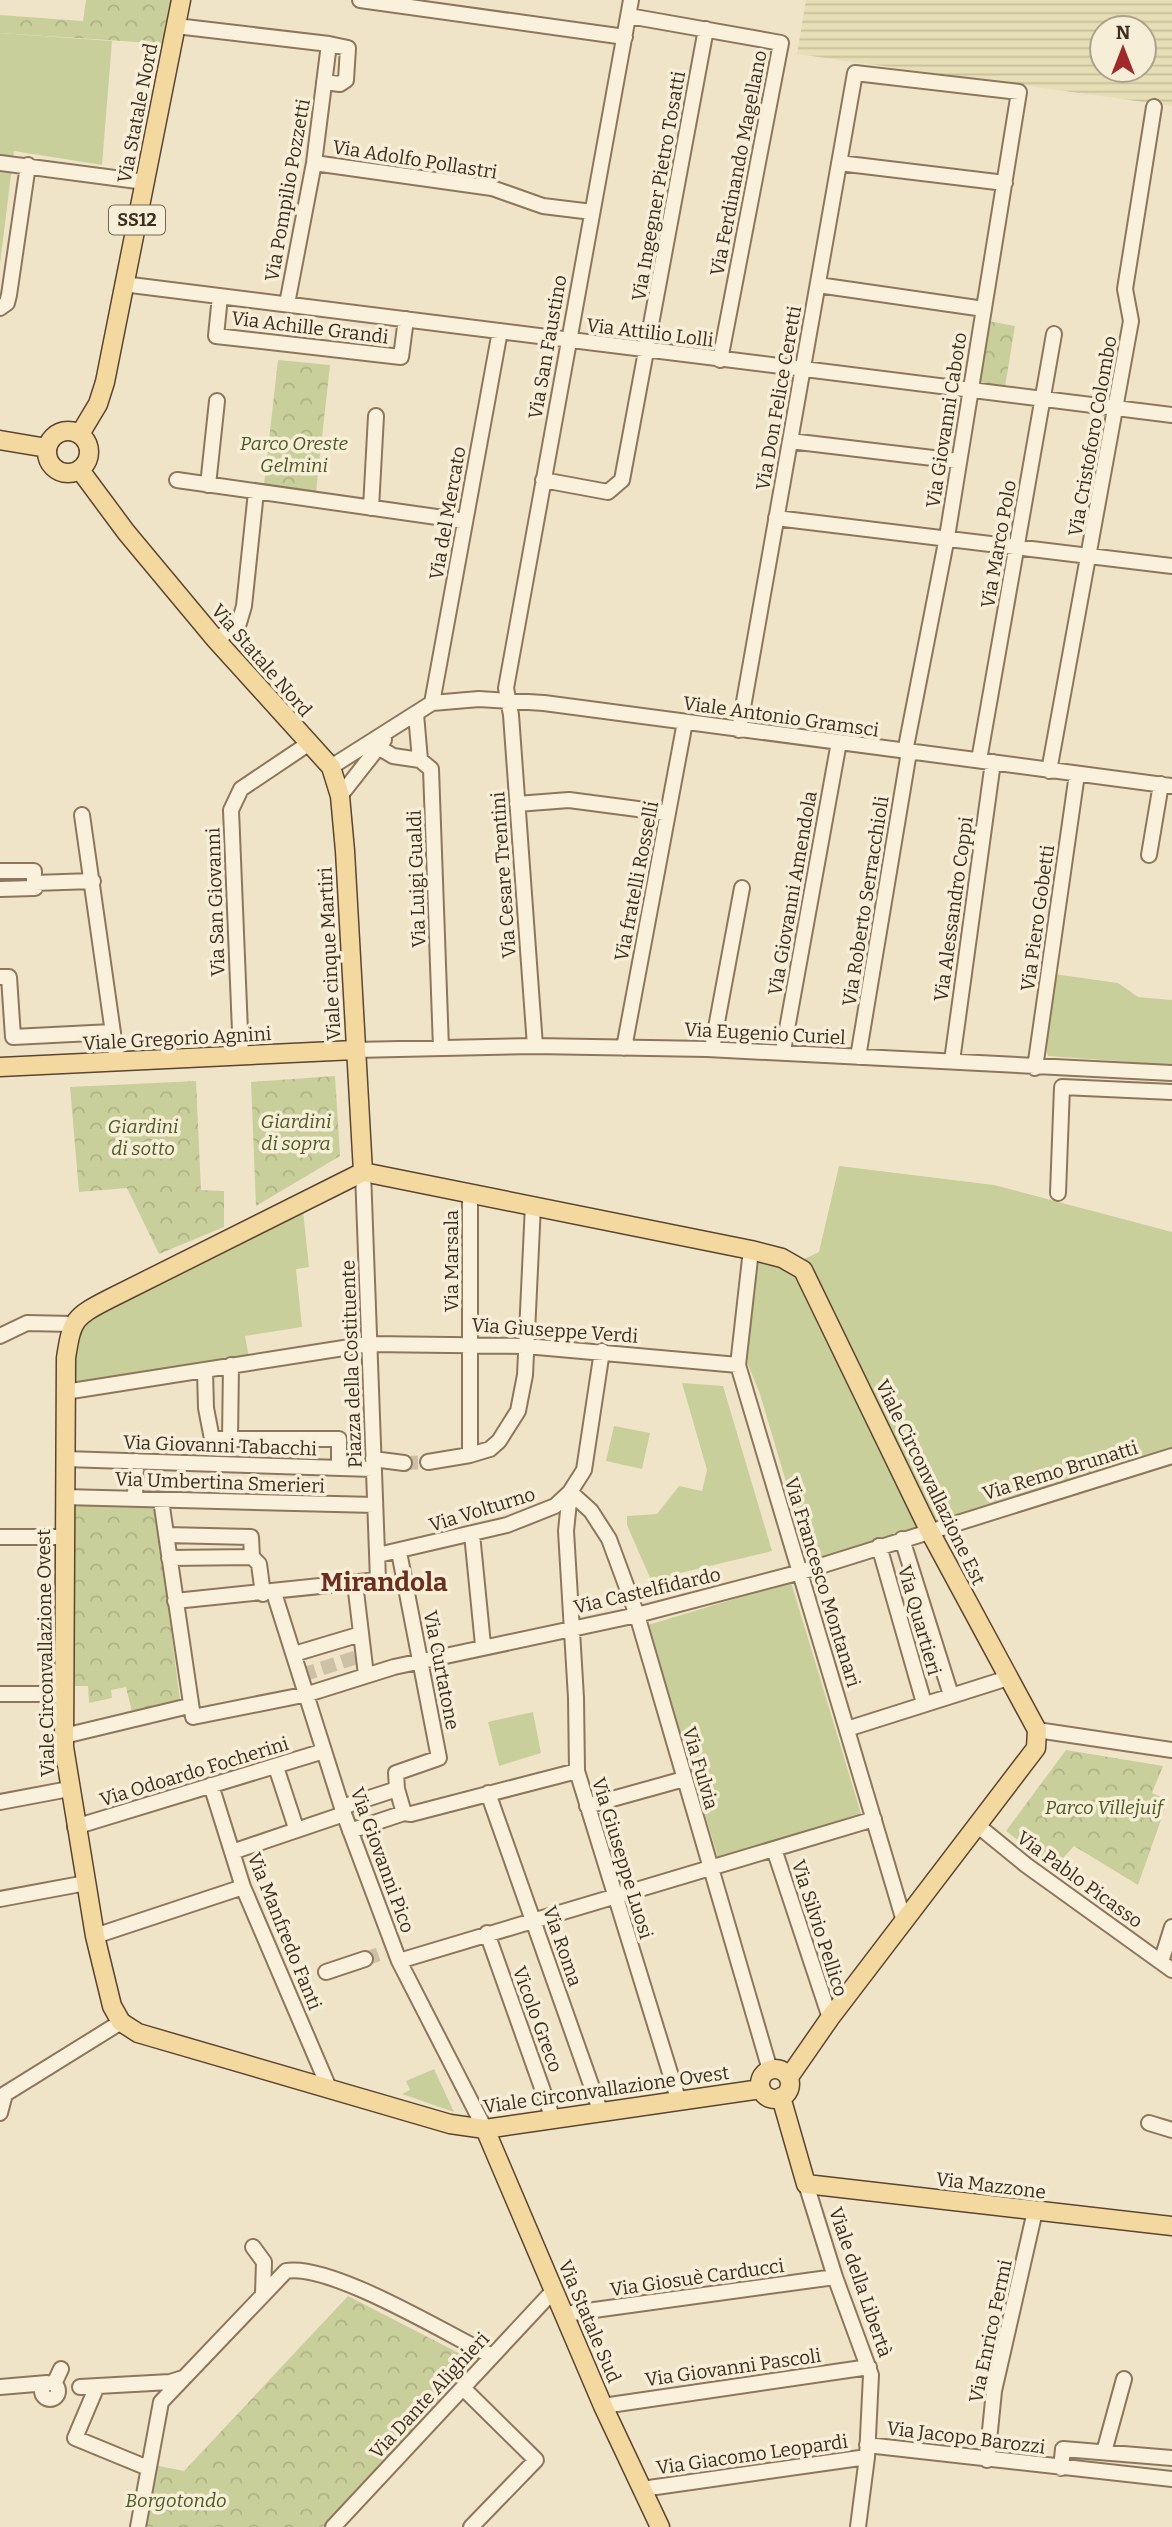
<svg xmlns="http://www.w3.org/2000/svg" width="1172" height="2527" viewBox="0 0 1172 2527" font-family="Bitter,serif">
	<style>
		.farmland { fill: url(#farmland-rules); fill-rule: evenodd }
		.green { fill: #c9cf9b }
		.park { fill: url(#park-crowns) }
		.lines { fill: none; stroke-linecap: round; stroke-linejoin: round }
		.minor-tunnel { stroke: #ccc0a6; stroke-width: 14; stroke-dasharray: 14 7; stroke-linecap: butt }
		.minor-casing { stroke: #8d765c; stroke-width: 18 }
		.major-casing { stroke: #5b4430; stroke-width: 21 }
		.minor { stroke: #faf1dc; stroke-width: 14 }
		.major { stroke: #f3d9a0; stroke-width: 18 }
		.labels { text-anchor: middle; stroke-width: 7; stroke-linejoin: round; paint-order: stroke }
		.shield { fill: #f7eed8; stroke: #756857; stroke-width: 2 }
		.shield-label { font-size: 18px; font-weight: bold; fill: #3d2e20 }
		.street-label { font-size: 19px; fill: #3d2e20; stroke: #f7eed8 }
		.park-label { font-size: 19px; font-style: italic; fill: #4d5a26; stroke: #f7eed8 }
		.district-label { font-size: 26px; font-weight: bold; fill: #6b2e1e; stroke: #f7eed8 }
	</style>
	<defs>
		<pattern id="farmland-rules" width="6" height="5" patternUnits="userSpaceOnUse" patternTransform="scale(1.75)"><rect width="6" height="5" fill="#e6deb5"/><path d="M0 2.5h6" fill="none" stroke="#c6bf9b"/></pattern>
		<pattern id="park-crowns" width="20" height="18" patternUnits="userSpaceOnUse" patternTransform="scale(1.75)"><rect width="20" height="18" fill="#c9cf9b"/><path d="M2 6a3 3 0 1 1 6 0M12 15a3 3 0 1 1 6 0" fill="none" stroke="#aeb285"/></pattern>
	</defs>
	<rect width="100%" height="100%" fill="#f0e4c8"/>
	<path class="farmland" d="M806 0H1172V106L797 54ZM1102 28H1144V70H1102Z"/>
	<path class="green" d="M0 33 112 41 102 165 14 151 0 264Z
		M1054 974 1118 983 1138 997 1172 1000V1065L1048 1056 1046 1049Z
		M839 1166 994 1185 1172 1232V1447L931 1527 802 1260 819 1252Z
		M302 1202 309 1267 296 1269 302 1327 245 1336 250 1363 73 1388C74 1360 74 1338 91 1315Z
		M751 1250 803 1270 929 1530 810 1563 760 1394 744 1355Z
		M682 1383 723 1386 772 1551 651 1580 627 1525V1516L657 1514 679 1486 702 1491 707 1470Z
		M614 1426 650 1433 642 1469 606 1461Z
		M791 1582 862 1817 719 1861 648 1625Z
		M533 1712 541 1753 499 1766 488 1722Z
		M434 2069 454 2112 402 2094 410 2090 406 2081Z"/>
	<path class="park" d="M86 0H173L167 44 0 33V15L83 21Z
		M988 321 1015 326 1005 387 978 382Z
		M278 360 330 365 316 492 264 484Z
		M335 1076 340 1156 256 1206 251 1082Z
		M196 1081 201 1190 224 1191V1227L159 1254 127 1188 79 1192 70 1087Z
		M73 1502 155 1503 180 1701 132 1712 126 1687 111 1690 112 1698 89 1703 88 1686H75Z
		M1066 1750 1163 1766 1152 1793 1168 1800 1138 1885 1074 1846 1054 1868 1006 1831Z
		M348 2296 478 2363 323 2527H144L154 2465 184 2471Z"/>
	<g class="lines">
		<path class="minor-tunnel" d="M404 1463 428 1462
			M302 1675 363 1655
			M365 1959 385 1952"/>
		<defs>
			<path id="minor" d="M360 0 625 37
				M629 16 781 43 720 360
				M176 26 329 44 314 163 287 304
				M324 82 340 84 346 80 348 48 329 44
				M0 163 145 182
				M314 163 492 188 543 206 592 212
				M839 163 1005 183
				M123 284 1172 415
				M818 285 984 309
				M220 296 216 336 401 357 406 319
				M0 308 7 303 9 295 28 165
				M790 441 958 461
				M177 480 465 521
				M543 480 608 492 622 480 706 29
				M208 485 217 401
				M371 508 376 416
				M776 518 1172 566
				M216 640 239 623 244 606 256 492
				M432 703 500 331
				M416 714 420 760 431 769 441 1048
				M739 730 855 73 1019 92 947 537 905 752
				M378 747 393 756 420 760
				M979 760 1054 334
				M331 767 432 703 479 699 544 703 1172 786
				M1049 771 1131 321 1125 289 1154 107
				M340 796 384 740
				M517 804 569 800 668 813
				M82 815 117 1061
				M1149 855 1161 784
				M0 871H34V883
				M0 889 35 888 34 883 93 881
				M0 977H9L13 1037 112 1032
				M535 1046 511 715 506 688 631 0
				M624 1048 685 722
				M712 1049 742 888
				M355 1050 535 1046 707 1049 1172 1073
				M783 1051 839 742
				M241 1056 231 810 241 789 308 744
				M858 1057 909 752
				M952 1061 993 762
				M1035 1068 1077 774
				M1058 1193 1062 1087 1172 1092
				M751 1250 738 1365 904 1921
				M0 1336 27 1323 72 1324
				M205 1371 206 1408 212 1439H339V1467
				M65 1392 369 1344 526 1346 738 1365
				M230 1439 231 1365
				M470 1455V1193
				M65 1459 373 1469
				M373 1459 404 1463
				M428 1462 470 1455 490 1449 499 1441 518 1411 525 1375 533 1205
				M570 1492 566 1531 576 1698 577 1771 679 2102
				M570 1492 591 1511 609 1539 637 1615 770 2070
				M64 1497 375 1505
				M135 1498 136 1461
				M161 1500 193 1717 308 1694 394 1667 637 1615 801 1572 1172 1456
				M472 1534 483 1645
				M166 1535 251 1537 252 1557 169 1558
				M0 1537H64
				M902 1539 951 1695
				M879 1546 924 1703
				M378 1555 507 1525 555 1506 570 1492 584 1470 602 1351
				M252 1557 259 1564 263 1594
				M355 1583 366 1675
				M274 1593 344 1814 399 1961 485 2129
				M175 1601 378 1580 363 1172
				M294 1654 361 1634
				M0 1694H63
				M847 1729 1008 1678
				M1037 1730 1172 1750
				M64 1736 189 1706
				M276 1767 296 1828
				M211 1785 243 1887 329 2088
				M397 1789 396 1773 439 1758 399 1552
				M488 1793 601 2113
				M0 1802 69 1789
				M587 1806 684 1779
				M342 1807 397 1789 404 1813 350 1831
				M404 1813 411 1814 577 1771
				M977 1825 1026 1865 1172 1970
				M75 1827 324 1751
				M774 1849 830 2018
				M232 1852 344 1814
				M0 1899 86 1883
				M487 1933 553 2119
				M95 1936 243 1887
				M399 1961 874 1819
				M1161 1962 1172 1927
				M326 1972 365 1959
				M5 2094 121 2022
				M0 2113 5 2094
				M1149 2123 1172 2130
				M806 2184 835 2277 871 2375 867 2457 858 2527
				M253 2247 264 2262 263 2293
				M565 2314 835 2277
				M42 2391a8 8 0 1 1 16 0a8 8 0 1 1-16 0Z
				M54 2384 61 2369
				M97 2386 75 2438 148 2468
				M0 2387 47 2383
				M80 2387 170 2382 183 2378
				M463 2388 536 2460 471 2527
				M603 2406 869 2367
				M867 2445 1172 2479
				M1104 2452 1124 2379
				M987 2460 994 2391 1035 2211
				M1061 2468 1063 2449 1172 2458
				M642 2489 867 2457
				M138 2527 161 2402 286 2271C331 2263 447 2334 492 2356
				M333 2527 554 2290"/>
			<path id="major" d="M47 452a21 21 0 1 1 42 0a21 21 0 1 1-42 0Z
				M80 434 98 404 105 382 181 0
				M0 440 47 448
				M80 470 126 532 216 640 331 767 340 796 345 851 363 1172
				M0 1067 355 1050
				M363 1172 109 1299C74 1317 72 1319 66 1358L64 1747 95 1936 112 2006 121 2022 138 2033 450 2124 485 2129 761 2089
				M363 1172 751 1250 782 1258 803 1270 929 1530 1037 1730 1036 1748 830 2018 789 2077
				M760 2084a15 15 0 1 1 30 0a15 15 0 1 1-30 0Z
				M781 2097 806 2184 1172 2226
				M485 2129 603 2406 660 2527"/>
		</defs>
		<use href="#minor" class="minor-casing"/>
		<use href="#major" class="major-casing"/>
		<use href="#minor" class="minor"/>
		<use href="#major" class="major"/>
	</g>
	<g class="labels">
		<rect class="shield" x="109" y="205.5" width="56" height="29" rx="5"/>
		<g class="shield-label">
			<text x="137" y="226">SS12</text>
		</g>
		<g class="street-label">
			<text transform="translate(137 113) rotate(-79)" y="7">Via Statale Nord</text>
			<text transform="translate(415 159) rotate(9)" y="7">Via Adolfo Pollastri</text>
			<text transform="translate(738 163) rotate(-79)" y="7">Via Ferdinando Magellano</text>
			<text transform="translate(658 186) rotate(-80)" y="7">Via Ingegner Pietro Tosatti</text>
			<text transform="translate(287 190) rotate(-80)" y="7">Via Pompilio Pozzetti</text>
			<text transform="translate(310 327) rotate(7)" y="7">Via Achille Grandi</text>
			<text transform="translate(650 332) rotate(7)" y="7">Via Attilio Lolli</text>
			<text transform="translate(547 347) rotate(-80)" y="7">Via San Faustino</text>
			<text transform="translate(778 398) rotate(-80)" y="7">Via Don Felice Ceretti</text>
			<text transform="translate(946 420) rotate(-81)" y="7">Via Giovanni Caboto</text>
			<text transform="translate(1092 436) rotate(-80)" y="7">Via Cristoforo Colombo</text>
			<text transform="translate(447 513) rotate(-80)" y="7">Via del Mercato</text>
			<text transform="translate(998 544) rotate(-80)" y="7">Via Marco Polo</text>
			<text transform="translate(262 660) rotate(49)" y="7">Via Statale Nord</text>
			<text transform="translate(781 716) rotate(8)" y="7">Viale Antonio Gramsci</text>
			<text transform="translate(503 875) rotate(-94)" y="7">Via Cesare Trentini</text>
			<text transform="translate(416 879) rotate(-92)" y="7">Via Luigi Gualdi</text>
			<text transform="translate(636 881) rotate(-79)" y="7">Via fratelli Rosselli</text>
			<text transform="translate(792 893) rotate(-80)" y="7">Via Giovanni Amendola</text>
			<text transform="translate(865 901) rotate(-81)" y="7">Via Roberto Serracchioli</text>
			<text transform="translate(215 902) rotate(-92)" y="7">Via San Giovanni</text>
			<text transform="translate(953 909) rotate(-82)" y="7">Via Alessandro Coppi</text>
			<text transform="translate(1037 918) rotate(-82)" y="7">Via Piero Gobetti</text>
			<text transform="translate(329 954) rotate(-93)" y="7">Viale cinque Martiri</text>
			<text transform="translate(765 1033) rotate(3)" y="7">Via Eugenio Curiel</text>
			<text transform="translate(177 1038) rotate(-3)" y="7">Viale Gregorio Agnini</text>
			<text transform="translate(451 1261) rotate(-90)" y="7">Via Marsala</text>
			<text transform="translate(555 1330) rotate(4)" y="7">Via Giuseppe Verdi</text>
			<text transform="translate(351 1364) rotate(-92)" y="7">Piazza della Costituente</text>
			<text transform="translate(220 1445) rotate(2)" y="7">Via Giovanni Tabacchi</text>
			<text transform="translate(1060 1470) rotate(-17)" y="7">Via Remo Brunatti</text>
			<text transform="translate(220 1482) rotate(2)" y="7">Via Umbertina Smerieri</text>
			<text transform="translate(931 1482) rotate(64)" y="7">Viale Circonvallazione Est</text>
			<text transform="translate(482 1509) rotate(-17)" y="7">Via Volturno</text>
			<text transform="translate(823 1582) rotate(73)" y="7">Via Francesco Montanari</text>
			<text transform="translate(647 1590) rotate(-13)" y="7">Via Castelfidardo</text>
			<text transform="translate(920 1620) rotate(74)" y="7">Via Quartieri</text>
			<text transform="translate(45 1653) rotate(-91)" y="7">Viale Circonvallazione Ovest</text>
			<text transform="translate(442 1670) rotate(79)" y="7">Via Curtatone</text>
			<text transform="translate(701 1768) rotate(74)" y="7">Via Fulvia</text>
			<text transform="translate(194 1771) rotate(-17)" y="7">Via Odoardo Focherini</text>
			<text transform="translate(623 1858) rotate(73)" y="7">Via Giuseppe Luosi</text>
			<text transform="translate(383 1860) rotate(70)" y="7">Via Giovanni Pico</text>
			<text transform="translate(1080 1879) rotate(36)" y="7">Via Pablo Picasso</text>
			<text transform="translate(820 1928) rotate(72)" y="7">Via Silvio Pellico</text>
			<text transform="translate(285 1931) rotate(68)" y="7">Via Manfredo Fanti</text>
			<text transform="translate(563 1946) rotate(71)" y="7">Via Roma</text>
			<text transform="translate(538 2019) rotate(70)" y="7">Vicolo Greco</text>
			<text transform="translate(606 2089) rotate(-8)" y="7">Viale Circonvallazione Ovest</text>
			<text transform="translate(991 2185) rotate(7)" y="7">Via Mazzone</text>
			<text transform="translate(697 2277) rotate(-8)" y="7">Via Giosuè Carducci</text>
			<text transform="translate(861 2282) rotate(71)" y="7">Viale della Libertà</text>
			<text transform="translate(590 2321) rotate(67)" y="7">Via Statale Sud</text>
			<text transform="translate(990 2331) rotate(-78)" y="7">Via Enrico Fermi</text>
			<text transform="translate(733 2367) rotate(-8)" y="7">Via Giovanni Pascoli</text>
			<text transform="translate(429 2395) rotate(-47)" y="7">Via Dante Alighieri</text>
			<text transform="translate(966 2437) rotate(7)" y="7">Via Jacopo Barozzi</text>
			<text transform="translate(752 2454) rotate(-8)" y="7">Via Giacomo Leopardi</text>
		</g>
		<g class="park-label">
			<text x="294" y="450">Parco Oreste<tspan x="294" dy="22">Gelmini</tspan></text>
			<text x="296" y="1128">Giardini<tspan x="296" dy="22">di sopra</tspan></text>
			<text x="143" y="1133">Giardini<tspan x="143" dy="22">di sotto</tspan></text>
			<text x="1104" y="1814">Parco Villejuif</text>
			<text x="176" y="2507">Borgotondo</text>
		</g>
		<g class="district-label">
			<text x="384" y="1591">Mirandola</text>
		</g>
	</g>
	<g transform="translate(1123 49)"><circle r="33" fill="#f7eed8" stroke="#ada18e" stroke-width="2"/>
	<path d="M0-5L12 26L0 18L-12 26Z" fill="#9e2a2b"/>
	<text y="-10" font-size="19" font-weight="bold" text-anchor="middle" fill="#3d2e20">N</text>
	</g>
</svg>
